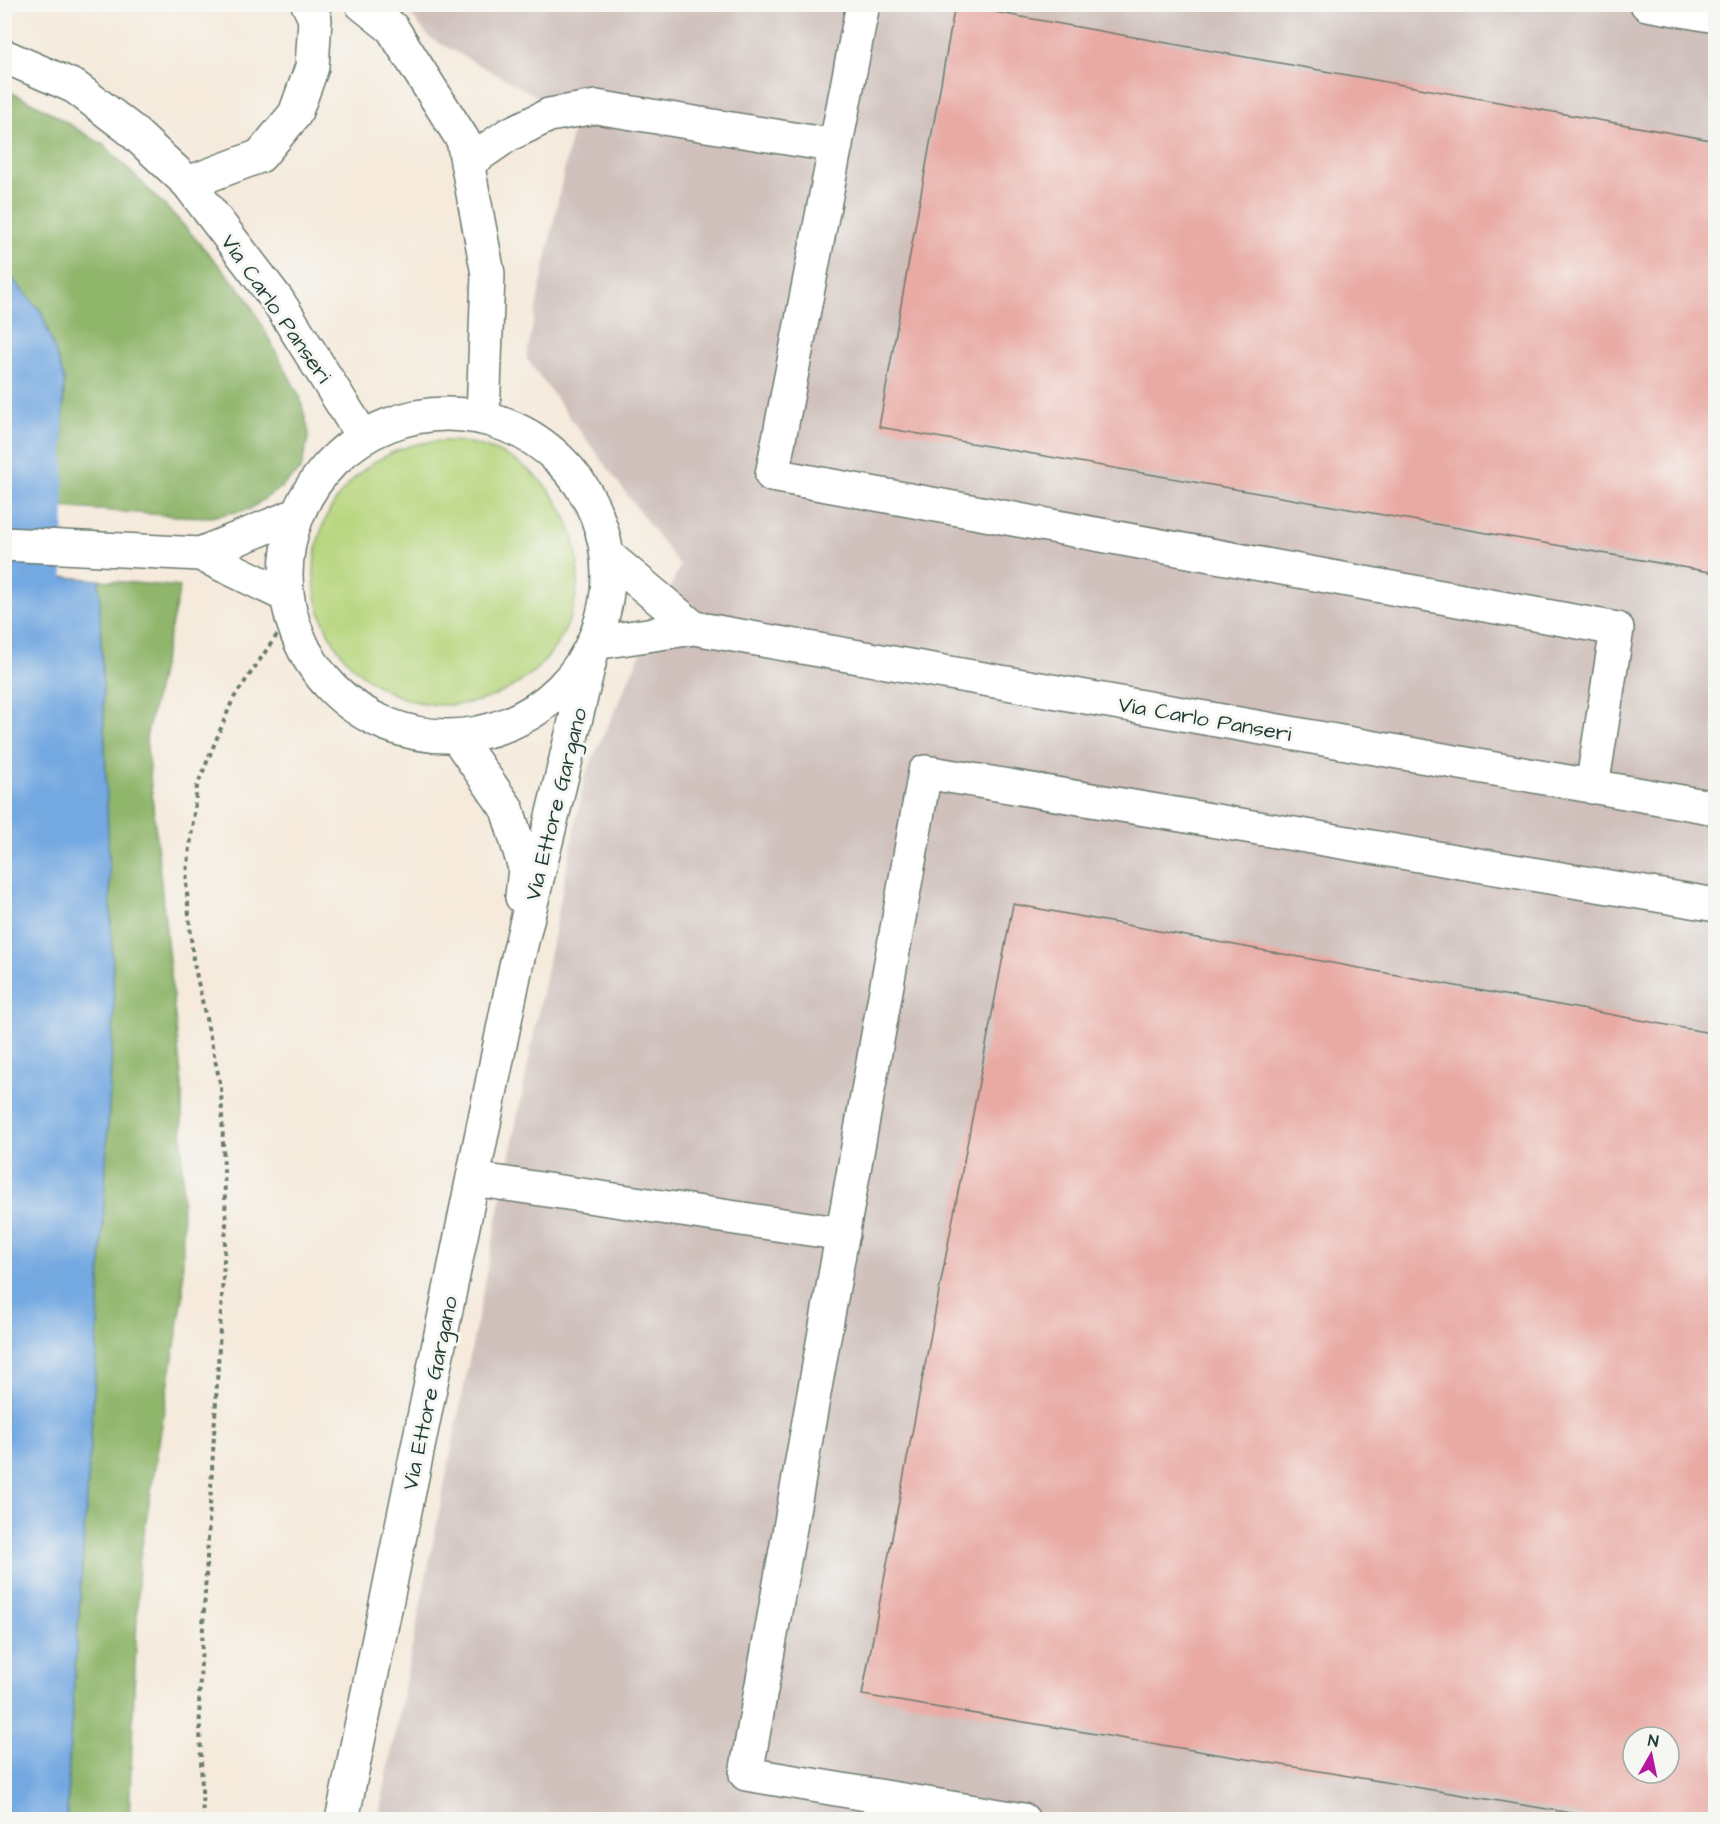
<svg xmlns="http://www.w3.org/2000/svg" width="1720" height="1824" viewBox="0 0 1720 1824" font-family="'Architects Daughter',sans-serif">
	<style>
		.industrial { fill: #cfc0bb; fill-rule: evenodd }
		.green { fill: #b6d57c; stroke: #6a8958; stroke-width: 1.5 }
		.forest { fill: #90b66c; stroke: #587a50; stroke-width: 1.5 }
		.water { fill: #73a8e1; stroke: #49728a; stroke-width: 1.5 }
		.lines { fill: none; stroke-linecap: round; stroke-linejoin: round }
		.river { stroke: #73a8e1; stroke-width: 62 }
		.building { fill: #e9aaa4; fill-rule: evenodd }
		.minor-casing { stroke: #6a7a6e; stroke-width: 36 }
		.path { stroke: #6a7a6e; stroke-width: 4; stroke-dasharray: 4.5 4.5; stroke-linecap: butt }
		.minor { stroke: #fff; stroke-width: 33 }
		.labels { text-anchor: middle; stroke-width: 6; stroke-linejoin: round; paint-order: stroke }
		.street-label { font-size: 22px; fill: #1f3d34; stroke: #f6f6f2 }
	</style>
	<rect width="100%" height="100%" fill="#f6f6f2"/>
	<filter id="ink" filterUnits="userSpaceOnUse"><feTurbulence type="fractalNoise" baseFrequency=".0167" numOctaves="2"/><feDisplacementMap in="SourceGraphic" scale="12" xChannelSelector="R" yChannelSelector="G"/><feConvolveMatrix kernelMatrix="1 2 1 2 8 2 1 2 1" color-interpolation-filters="sRGB"/></filter>
	<filter id="wash" filterUnits="userSpaceOnUse"><feTurbulence type="fractalNoise" baseFrequency=".008" numOctaves="4" result="noise"/><feDisplacementMap in="SourceGraphic" scale="24" xChannelSelector="R" yChannelSelector="G"/><feGaussianBlur stdDeviation="1.35" result="paint"/><feColorMatrix in="noise" values="0 0 0 0 0 0 0 0 0 0 0 0 0 0 0 0 0 1.4 0 .05"/><feComposite in="paint" operator="in"/></filter>
	<g filter="url(#wash)">
		<rect width="100%" height="100%" fill="#f5eadb"/>
		<path class="industrial" d="M398 5H1715V1819L378 1820 585 776 680 566 526 358 575 117 430 38 408 12ZM1633 1737H1669V1773H1633Z"/>
		<path class="green" d="M314 573a132 132 0 1 1 264 0a132 132 0 1 1-264 0Z"/>
		<path class="forest" d="M4 89 43 108 105 146 178 219 246 296 300 397 309 434 301 469 280 488 250 509 211 517 176 516 61 507 64 378 42 313 5 270Z
			M5 391 11 402 5 500Z
			M99 580 180 587 146 738 182 1085 183 1297 139 1563 129 1819 67 1820 69 1757 96 1361 114 1006Z"/>
		<path class="water" d="M5 270 42 313 64 378 61 507 5 503 11 402 4 391Z
			M5 572 99 580 114 1006 96 1361 69 1757 67 1819H5Z"/>
		<g class="lines">
			<path class="river" d="M4 349 16 365 32 413 33 475 31 660"/>
		</g>
		<g id="blocks">
			<path class="building" d="M955 5 1716 141V573L879 427Z
				M1013 904 1716 1034V1820H1613L862 1695ZM1633 1737H1669V1773H1633Z"/>
		</g>
	</g>
	<g filter="url(#ink)">
		<use href="#blocks" fill-opacity="0" stroke="#6a7a6e" stroke-width="1.5"/>
		<g class="lines">
			<defs>
				<path id="minor" d="M362 4 392 28 463 140 488 274 483 418
					M863 4 772 475 1617 629 1592 787
					M1647 4 1716 16
					M4 56 75 87 130 129 188 183 278 301 363 437
					M467 163 508 135 549 115 596 107 836 146
					M188 183 260 156 295 114 312 67 315 19 308 4
					M286 575a161 161 0 1 1 322 0a161 161 0 1 1-322 0Z
					M4 544 200 554 285 595
					M200 554 296 515
					M608 556 694 628
					M457 737 507 809 525 868 522 897
					M473 1179 843 1234
					M342 1820 516 966 594 643 694 628 1716 808
					M1023 1820 746 1774 925 772 1716 905"/>
			</defs>
			<use href="#minor" class="minor-casing"/>
			<path class="path" d="M203 1820 199 1697 226 1225 221 1087 193 959 186 882 197 786 233 699 281 629"/>
			<use href="#minor" class="minor"/>
		</g>
	</g>
	<g class="labels">
		<g class="street-label">
			<text transform="translate(277 308) rotate(55)" y="8">Via Carlo Panseri</text>
			<text transform="translate(1205 718) rotate(10)" y="8">Via Carlo Panseri</text>
			<text transform="translate(555 804) rotate(-76)" y="8">Via Ettore Gargano</text>
			<text transform="translate(429 1393) rotate(-78)" y="8">Via Ettore Gargano</text>
		</g>
	</g>
	<rect width="1720" height="1824" fill="none" stroke="#f6f6f2" stroke-width="24"/>
	<g transform="translate(1651 1755) rotate(9)"><circle r="28" fill="#f6f6f2" stroke="#a0aca6" stroke-width="1.5"/>
	<path d="M0-4.5L10 22L0 15L-10 22Z" fill="#b5179e"/>
	<text y="-9" font-size="16" font-weight="bold" text-anchor="middle" fill="#1f3d34">N</text>
	</g>
</svg>
